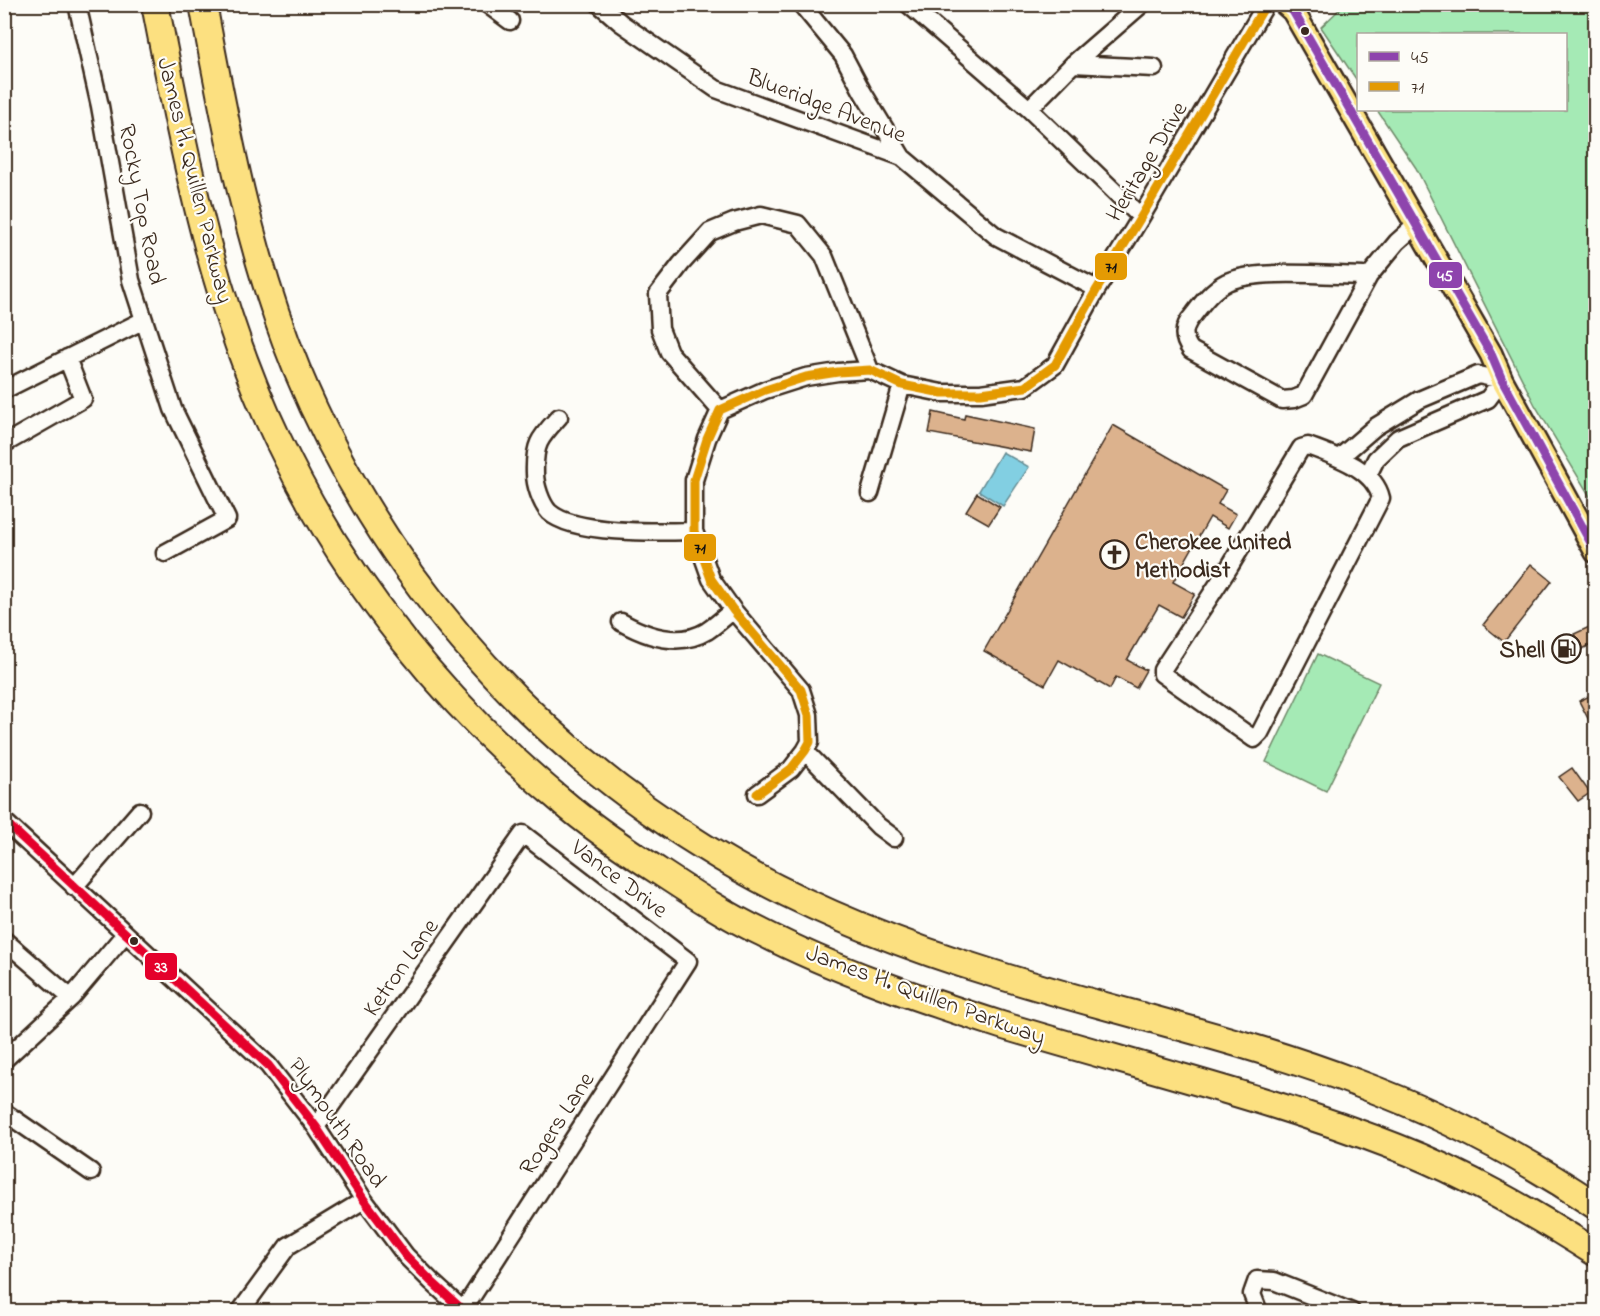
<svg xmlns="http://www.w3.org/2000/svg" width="1600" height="1316" viewBox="0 0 1600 1316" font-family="'Indie Flower',sans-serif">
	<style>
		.green { fill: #a5eab5; stroke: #708a6a; stroke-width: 1.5 }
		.water { fill: #82cfe2; stroke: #668d94; stroke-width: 1.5 }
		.building { fill: #dcb28d; stroke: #3b2a1e; stroke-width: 1.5 }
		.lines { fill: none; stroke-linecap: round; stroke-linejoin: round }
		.minor-casing { stroke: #3b2a1e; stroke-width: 21 }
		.major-casing { stroke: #3b2a1e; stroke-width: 26 }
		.highway-casing { stroke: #3b2a1e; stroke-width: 30 }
		.minor { stroke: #fdfcf7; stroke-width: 16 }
		.major { stroke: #fce080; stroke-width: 21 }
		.highway { stroke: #fce080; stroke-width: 26 }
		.bus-1-casing { stroke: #fdfcf7; stroke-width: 14 }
		.bus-2-casing { stroke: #fdfcf7; stroke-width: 14 }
		.bus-3-casing { stroke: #fdfcf7; stroke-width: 14 }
		.bus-1 { stroke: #8e44ad; stroke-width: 9 }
		.bus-2 { stroke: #e49a03; stroke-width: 9 }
		.bus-3 { stroke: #e4002b; stroke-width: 9 }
		.bus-dot { fill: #3b2a1e; stroke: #fdfcf7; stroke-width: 2 }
		.labels { text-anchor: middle; stroke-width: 4.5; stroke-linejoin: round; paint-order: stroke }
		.street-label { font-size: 24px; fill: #3b2a1e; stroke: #fdfcf7 }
		.poi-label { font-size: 24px; font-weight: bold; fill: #3b2a1e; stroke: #fdfcf7; text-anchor: start }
		.line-badge { stroke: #fdfcf7; stroke-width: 2 }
		.badge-label { font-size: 16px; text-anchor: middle; font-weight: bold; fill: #fff }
		.pale-badge-label { font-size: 16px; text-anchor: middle; font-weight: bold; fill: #111 }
	</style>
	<rect width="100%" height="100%" fill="#fdfcf7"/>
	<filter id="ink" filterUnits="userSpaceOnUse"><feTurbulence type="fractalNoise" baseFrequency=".0167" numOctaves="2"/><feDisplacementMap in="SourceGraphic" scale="12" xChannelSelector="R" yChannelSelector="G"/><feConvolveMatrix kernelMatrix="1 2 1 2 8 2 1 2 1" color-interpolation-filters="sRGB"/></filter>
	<g filter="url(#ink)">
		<path class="green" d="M1344 5H1595L1596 497 1592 500 1535 405 1416 168 1377 110H1566V34H1358V82L1321 27Z
			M1318 654 1379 683 1326 791 1266 762Z"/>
		<path class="water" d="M1002 452 1029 467 1003 506 979 491Z"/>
		<path class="building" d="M933 412 964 419 965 414 1035 429 1031 452 929 433Z
			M1113 425 1226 490 1218 504 1236 514 1228 528 1210 517 1173 582 1195 594 1181 617 1159 605 1127 660 1146 670 1136 688 1116 677 1110 689 1059 660 1045 685 984 651Z
			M977 493 1000 507 989 524 966 511Z
			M1531 564 1552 581 1504 642 1483 625Z
			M1596 624V643L1582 649 1574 634Z
			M1596 693V734L1579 701Z
			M1572 768 1590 793 1578 801 1559 777Z"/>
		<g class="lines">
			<defs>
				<path id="minor" d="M77 4 100 106 131 280 173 409 227 519 165 553
					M487 4 510 21
					M599 4 621 23 716 89 902 157 996 236 1097 289
					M801 4 843 55 862 91 902 157
					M908 4 1029 109 1141 217
					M1073 64 1154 68
					M1029 109 1073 64 1142 4
					M1369 276C1334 276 1257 268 1227 282 1213 289 1203 302 1194 314 1183 326 1181 337 1191 350L1282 400 1294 399 1304 395 1369 276 1397 242 1416 225
					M4 390 144 320
					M720 410 669 352 660 329 658 294 681 264 710 232 734 222 761 215 798 224 824 256 870 370
					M559 417C540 438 534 443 535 473 535 485 541 503 549 512 574 535 660 532 694 531
					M4 444 83 399 67 358
					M1308 446C1334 456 1374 468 1381 498L1260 733 1254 739 1162 674V670L1230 566 1301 448Z
					M1339 458 1375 427 1419 400 1478 375 1502 380 1488 399 1398 438 1376 459 1368 475
					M870 493 902 385
					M621 622C646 636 679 648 707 631 716 625 725 617 733 610
					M805 751 878 826 894 838
					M757 794 791 769 805 751 810 742 809 715 801 690 733 610 711 579 694 531V480L707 439 720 410 765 390 806 377 838 372 870 370 902 385 942 393H981L1025 387 1055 365 1097 289 1141 217 1266 4
					M4 821 268 1065 316 1127 364 1200 406 1256 432 1282 465 1312
					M74 887 140 811
					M4 940 71 998
					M4 1060 71 998 125 934
					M4 1112 91 1172
					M316 1127 523 834 688 961 462 1312
					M240 1312 288 1246 364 1200
					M1259 1312 1252 1294 1257 1280 1274 1281 1352 1312"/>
				<path id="major" d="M1285 4 1293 11 1491 354 1502 380 1596 552"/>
				<path id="highway" d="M155 4C184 152 212 303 278 440 345 582 449 710 571 809 600 833 632 854 663 874 695 895 727 916 761 932 837 971 920 999 1001 1025 1133 1065 1267 1097 1396 1147 1466 1174 1533 1213 1596 1253
					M203 4C226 128 249 253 297 370 379 567 522 735 704 847 793 903 894 943 995 974 1115 1012 1240 1038 1357 1083 1441 1114 1522 1156 1596 1206"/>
			</defs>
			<use href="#minor" class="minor-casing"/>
			<use href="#major" class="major-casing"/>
			<use href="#highway" class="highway-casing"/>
			<use href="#minor" class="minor"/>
			<use href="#major" class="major"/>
			<use href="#highway" class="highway"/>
			<defs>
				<path id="bus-1" d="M1285 4 1293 11 1491 354 1502 380 1596 552"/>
				<path id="bus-2" d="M757 794 791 769 805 751 810 742 809 715 801 690 733 610 711 579 694 531V480L707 439 720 410 765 390 806 377 838 372 870 370 902 385 942 393H981L1025 387 1055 365 1097 289 1141 217 1266 4"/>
				<path id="bus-3" d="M4 821 268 1065 316 1127 364 1200 406 1256 432 1282 465 1312"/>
			</defs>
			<use href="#bus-1" class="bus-1-casing"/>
			<use href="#bus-2" class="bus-2-casing"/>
			<use href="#bus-3" class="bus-3-casing"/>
			<use href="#bus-1" class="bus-1"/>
			<use href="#bus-2" class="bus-2"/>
			<use href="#bus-3" class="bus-3"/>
		</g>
	</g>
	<defs>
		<symbol id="church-ring" viewBox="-11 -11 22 22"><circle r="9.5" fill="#fdfcf7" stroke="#3b2a1e" stroke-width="1.5"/><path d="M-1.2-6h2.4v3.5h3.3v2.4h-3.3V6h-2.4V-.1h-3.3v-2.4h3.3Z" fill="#3b2a1e"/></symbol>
		<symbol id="fuel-ring" viewBox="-11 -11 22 22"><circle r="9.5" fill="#fdfcf7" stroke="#3b2a1e" stroke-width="1.5"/><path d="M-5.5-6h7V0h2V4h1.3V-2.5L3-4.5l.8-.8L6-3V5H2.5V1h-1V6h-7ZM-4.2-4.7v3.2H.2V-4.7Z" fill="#3b2a1e"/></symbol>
	</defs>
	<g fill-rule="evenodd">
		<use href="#church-ring" x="1098" y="538" width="33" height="33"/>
		<use href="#fuel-ring" x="1550" y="632" width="33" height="33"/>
	</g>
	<g class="bus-dot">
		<circle cx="1305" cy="31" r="5"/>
		<circle cx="134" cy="941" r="5"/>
	</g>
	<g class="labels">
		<g class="street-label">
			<text transform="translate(827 105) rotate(21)" y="8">Blueridge Avenue</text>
			<text transform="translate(1146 161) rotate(-59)" y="8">Heritage Drive</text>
			<text transform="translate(196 180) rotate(76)" y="8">James H. Quillen Parkway</text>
			<text transform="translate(143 204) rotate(79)" y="8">Rocky Top Road</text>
			<text transform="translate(620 878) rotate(37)" y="8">Vance Drive</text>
			<text transform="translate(400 967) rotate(-55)" y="8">Ketron Lane</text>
			<text transform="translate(926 994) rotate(20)" y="8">James H. Quillen Parkway</text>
			<text transform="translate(338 1122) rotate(55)" y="8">Plymouth Road</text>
			<text transform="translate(556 1123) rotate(-57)" y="8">Rogers Lane</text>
		</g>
		<g class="poi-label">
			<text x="1135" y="549">Cherokee United<tspan x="1135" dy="28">Methodist</tspan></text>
			<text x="1545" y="657" text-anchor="end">Shell</text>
		</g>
	</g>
	<g class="line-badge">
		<rect x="1094" y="252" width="34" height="29" rx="6" fill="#e49a03"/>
		<rect x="1428" y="261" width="35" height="28" rx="6" fill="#8e44ad"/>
		<rect x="683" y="533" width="34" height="29" rx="6" fill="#e49a03"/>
		<rect x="144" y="952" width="34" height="29" rx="6" fill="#e4002b"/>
	</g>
	<g class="badge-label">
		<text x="1445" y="281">45</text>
		<text x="161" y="972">33</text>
	</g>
	<g class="pale-badge-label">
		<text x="1111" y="272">71</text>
		<text x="700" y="553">71</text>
	</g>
	<rect width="1600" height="1316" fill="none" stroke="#fdfcf7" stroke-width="24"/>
	<rect x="12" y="12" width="1576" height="1292" fill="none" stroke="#3b2a1e" stroke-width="2" filter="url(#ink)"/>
	<rect x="1357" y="33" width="210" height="78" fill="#fdfcf7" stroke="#afa8a0" stroke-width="1.5"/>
	<rect x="1369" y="52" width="30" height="9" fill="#8e44ad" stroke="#afa8a0" stroke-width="1.5"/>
	<text x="1411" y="63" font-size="18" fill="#3b2a1e">45</text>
	<rect x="1369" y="82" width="30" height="9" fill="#e49a03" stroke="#afa8a0" stroke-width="1.5"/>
	<text x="1411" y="93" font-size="18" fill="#3b2a1e">71</text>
</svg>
